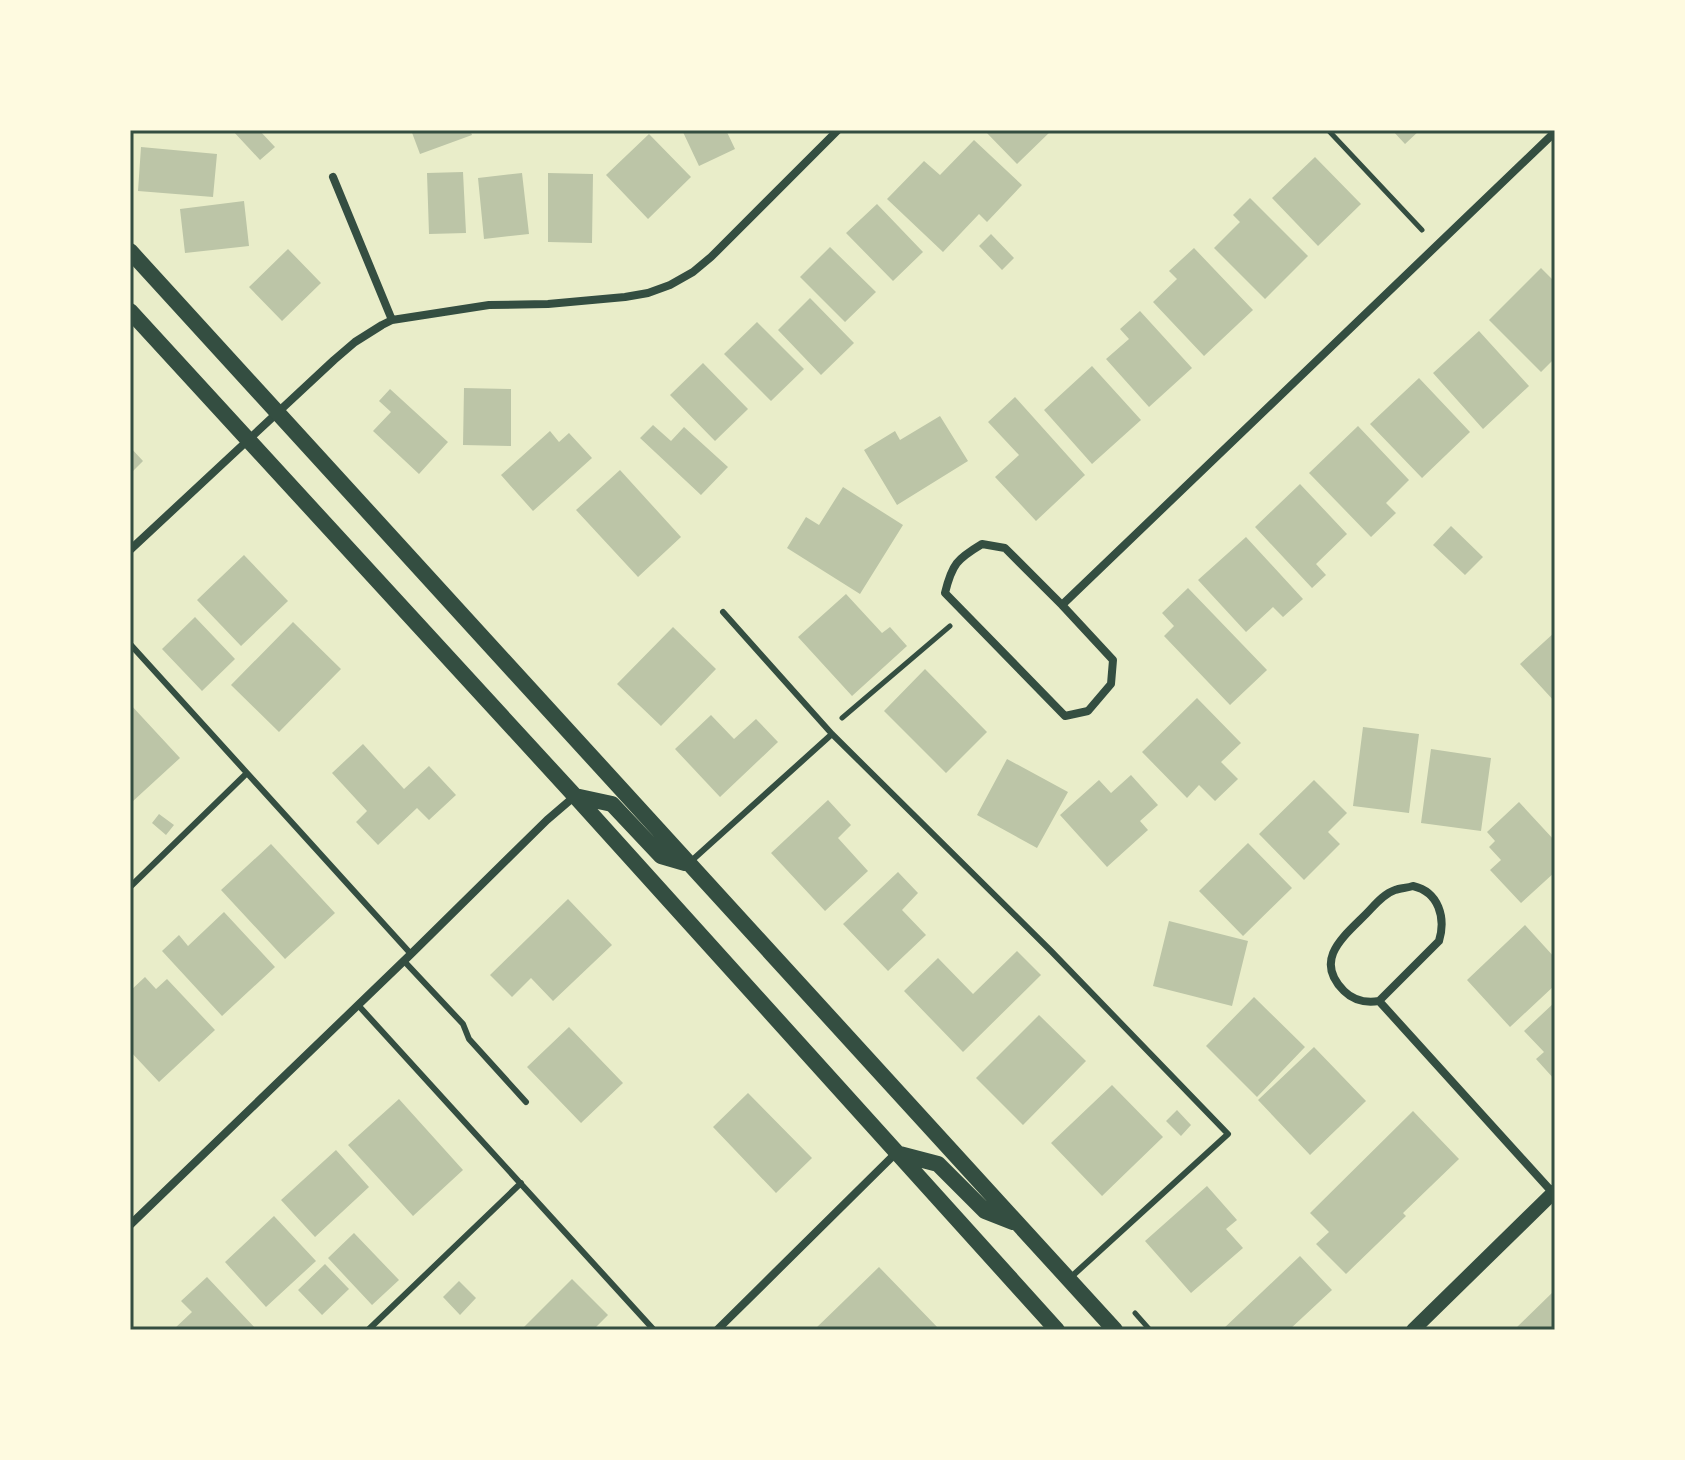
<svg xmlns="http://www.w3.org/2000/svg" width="1685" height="1460" viewBox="0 0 1685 1460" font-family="'Nunito Sans',sans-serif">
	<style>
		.building { fill: #bcc5a7 }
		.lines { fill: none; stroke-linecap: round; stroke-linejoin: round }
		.path { stroke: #344e41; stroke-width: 5 }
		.service { stroke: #344e41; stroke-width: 6 }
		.minor { stroke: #344e41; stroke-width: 8 }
		.tertiary { stroke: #344e41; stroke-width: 14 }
		.secondary { stroke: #344e41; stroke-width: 16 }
		.neatline { fill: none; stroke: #344e41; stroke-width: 3 }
	</style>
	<rect width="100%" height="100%" fill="#e9edc9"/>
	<path class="building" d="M232 130H259L275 147 260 160Z
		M411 130H470L472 135 420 154Z
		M682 130H726L735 149 699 166Z
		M984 130H1052L1017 164Z
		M1392 130H1420L1405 144Z
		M649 134 691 177 648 219 606 175Z
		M974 140 1022 185 987 222 979 214 943 252 887 199 924 161 940 175Z
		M141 147 217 154 213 197 138 191Z
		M1315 157 1361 204 1318 246 1272 198Z
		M463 172 466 233 429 234 427 173Z
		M522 173 529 234 484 239 478 178Z
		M548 173 593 174 592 243 548 242Z
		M1250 198 1308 256 1265 299 1214 248 1240 222 1233 215Z
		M244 201 249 246 185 253 180 209Z
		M877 204 923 252 893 281 846 233Z
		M991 234 1014 258 1002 270 979 246Z
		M830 247 876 292 845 322 800 277Z
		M1194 248 1253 310 1204 356 1153 302 1177 279 1169 271Z
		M288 249 321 283 282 321 249 287Z
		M1541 268 1555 282V358L1541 372 1489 320Z
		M810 298 854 343 821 375 778 330Z
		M1140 311 1192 368 1149 407 1106 359 1129 339 1120 329Z
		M757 322 804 369 771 401 724 354Z
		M1479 331 1529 386 1483 429 1433 373Z
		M703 363 748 409 715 441 670 395Z
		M1092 366 1141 420 1092 464 1044 410Z
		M1419 378 1470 432 1422 478 1370 424Z
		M464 388 511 389V446L463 445Z
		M390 389 448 442 419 474 373 431 391 412 379 401Z
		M1015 397 1085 475 1036 521 995 477 1019 455 988 422Z
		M940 416 968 461 897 505 864 450 895 431 900 440Z
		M653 425 671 441 684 427 728 467 701 495 640 438Z
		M1358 426 1409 480 1386 503 1396 513 1371 537 1309 473Z
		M550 431 559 442 569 433 592 458 533 511 501 475Z
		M130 447 143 461 130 474Z
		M620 470 681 537 638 577 576 510Z
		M1300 484 1347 534 1316 564 1326 575 1312 588 1255 527Z
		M843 487 903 525 860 594 787 548 806 517 819 525Z
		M1451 526 1483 557 1465 575 1433 545Z
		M1246 537 1303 599 1283 617 1273 607 1246 632 1198 580Z
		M244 555 288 601 241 646 197 600Z
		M1188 588 1267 670 1230 705 1164 636 1174 626 1162 613Z
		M846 594 882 633 890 627 907 646 852 696 798 637Z
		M195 617 235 659 202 691 162 649Z
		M293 622 341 669 279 732 231 685Z
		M673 627 716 669 661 726 617 684Z
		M1555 632V702L1520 664Z
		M925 669 987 732 946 773 884 711Z
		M1197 698 1241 743 1221 762 1238 779 1215 801 1199 785 1187 798 1142 752Z
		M130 704 180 758 132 802 130 799Z
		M711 715 734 739 756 719 778 742 720 797 675 749Z
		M1363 727 1419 734 1409 813 1353 806Z
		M363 744 404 789 429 766 456 795 429 820 417 808 378 845 356 822 367 811 332 773Z
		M1431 749 1491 758 1481 831 1421 823Z
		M1007 759 1068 792 1037 848 977 815Z
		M1131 775 1158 805 1140 821 1148 830 1107 867 1060 815 1099 780 1111 793Z
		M1314 780 1347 813 1328 832 1340 844 1304 880 1259 834Z
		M828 800 851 825 838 838 868 871 825 911 771 853Z
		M1519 802 1555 841V872L1521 903 1490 870 1501 860 1489 847 1495 841 1487 832Z
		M159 814 174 825 166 835 152 823Z
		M1248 843 1292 888 1243 936 1199 891Z
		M271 844 335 913 285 959 221 890Z
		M898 872 918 893 902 910 926 935 888 971 843 924Z
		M568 899 612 945 553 1001 531 978 512 997 490 975Z
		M224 912 275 967 222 1016 162 951 179 935 188 946Z
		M1169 921 1248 941 1232 1006 1153 986Z
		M1525 925 1555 958V985L1510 1027 1467 980Z
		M1017 951 1041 975 963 1052 904 991 938 958 973 994Z
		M145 977 156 989 167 979 215 1030 159 1082 130 1051V991Z
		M1254 997 1305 1047 1257 1097 1206 1046Z
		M1555 1002V1080L1536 1059 1544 1052 1524 1031Z
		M1039 1015 1086 1061 1023 1125 976 1078Z
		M569 1027 623 1083 581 1123 527 1067Z
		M1314 1047 1366 1101 1310 1155 1258 1100Z
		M1112 1085 1163 1137 1102 1196 1051 1143Z
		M748 1093 812 1158 776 1193 713 1127Z
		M399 1099 463 1170 413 1216 348 1145Z
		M1177 1110 1191 1125 1181 1136 1166 1121Z
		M1413 1111 1459 1159 1403 1213 1406 1216 1346 1274 1316 1244 1329 1232 1310 1213Z
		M336 1150 369 1187 315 1237 281 1200Z
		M1207 1186 1237 1220 1226 1229 1243 1248 1191 1293 1145 1241Z
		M274 1216 316 1261 266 1307 225 1262Z
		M354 1233 399 1280 372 1305 328 1258Z
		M1300 1256 1332 1290 1289 1330H1222Z
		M325 1264 349 1289 322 1315 298 1290Z
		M879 1267 940 1330H814Z
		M207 1277 257 1330H173L192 1312 181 1301Z
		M572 1279 608 1315 593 1330H521Z
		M459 1281 476 1298 460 1315 443 1297Z
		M1555 1290V1330H1514Z"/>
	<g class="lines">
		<path class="path" d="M1328 130 1422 230
			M842 718 950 626
			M1135 1313 1150 1330"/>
		<path class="service" d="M723 612 832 734 1051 951 1228 1134 1070 1278
			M130 644 247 773 130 887
			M247 773 411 954
			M689 863 832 734
			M404 961 463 1024 469 1039 526 1102
			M358 1005 654 1330
			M368 1330 521 1183"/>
		<path class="minor" d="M333 177 392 320
			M982 544 1005 548 1062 605 1113 660 1111 684 1088 711 1065 716 945 593C952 564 957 559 982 544Z
			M130 550 334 360 355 342 382 325 392 320 489 305 548 304 625 297 648 293 670 285 693 272 711 257 838 130
			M1062 605 1555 132
			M1413 886C1439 892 1446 918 1439 941L1379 1001C1366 1003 1354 1001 1344 991 1313 960 1343 937 1366 914 1374 906 1383 894 1395 890 1400 888 1407 888 1413 886Z
			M1379 1001 1553 1193
			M130 1225 411 954 547 820 575 796
			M717 1330 896 1153"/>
		<path class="tertiary" d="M1413 1330 1555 1191"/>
		<path class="secondary" d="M130 251 1115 1330
			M130 311 575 796 1057 1330
			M575 796 612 804 661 856 685 863
			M896 1153 938 1164 985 1211 1013 1222"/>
	</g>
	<rect width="1685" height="1460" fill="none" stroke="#fefae0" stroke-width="264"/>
	<rect x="132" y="132" width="1421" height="1196" class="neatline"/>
</svg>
